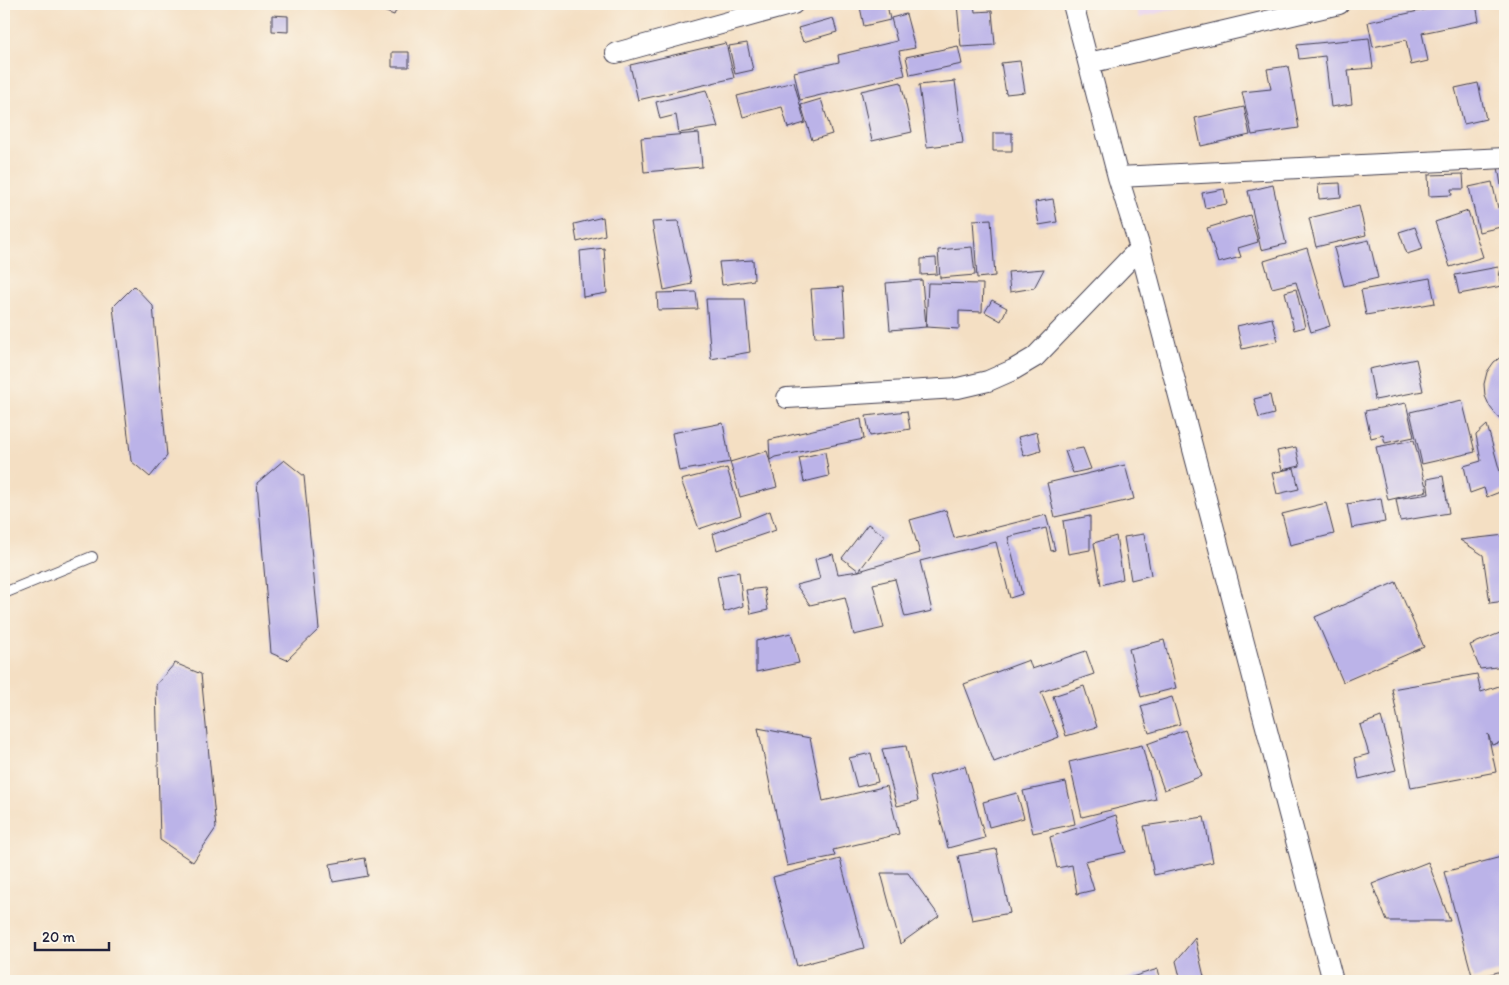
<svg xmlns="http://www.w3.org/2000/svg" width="1509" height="985" viewBox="0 0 1509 985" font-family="Itim,sans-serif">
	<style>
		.built { fill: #e8d2ee }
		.building { fill: #bbb3e8 }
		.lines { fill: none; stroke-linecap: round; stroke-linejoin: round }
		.lane-casing { stroke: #423e4f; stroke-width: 12 }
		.street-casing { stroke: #423e4f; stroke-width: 22 }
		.lane { stroke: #fff; stroke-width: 10 }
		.street { stroke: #fff; stroke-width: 20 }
	</style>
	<rect width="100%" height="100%" fill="#fbf7ec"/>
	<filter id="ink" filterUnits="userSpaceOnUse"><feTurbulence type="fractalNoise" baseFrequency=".02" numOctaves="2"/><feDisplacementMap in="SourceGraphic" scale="10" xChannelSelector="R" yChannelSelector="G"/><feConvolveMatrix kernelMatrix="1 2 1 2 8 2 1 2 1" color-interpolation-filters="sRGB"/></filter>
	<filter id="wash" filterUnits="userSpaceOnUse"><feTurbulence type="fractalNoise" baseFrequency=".0096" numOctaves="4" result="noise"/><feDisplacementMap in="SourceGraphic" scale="20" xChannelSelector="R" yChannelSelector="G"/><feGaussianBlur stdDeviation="1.12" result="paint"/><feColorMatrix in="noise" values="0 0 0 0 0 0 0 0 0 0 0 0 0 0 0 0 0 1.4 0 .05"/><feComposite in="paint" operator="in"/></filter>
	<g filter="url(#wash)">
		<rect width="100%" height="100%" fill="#f4dfc3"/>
		<path class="built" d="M1135 4H1195L1139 18Z"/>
		<g id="blocks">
			<path class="building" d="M380 4H399L394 15 378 9Z
				M873 4H887L890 20 864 26 860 7Z
				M957 4H974L975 12 992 11 995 45 961 47Z
				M1451 4H1476L1479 21 1422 33 1428 61 1411 65 1406 40 1373 47 1368 22Z
				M906 14 915 48 899 51 905 75 800 100 794 72 839 62 838 55 897 41 891 18Z
				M272 15 288 16V32L272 31Z
				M833 18 837 32 803 42 798 28Z
				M1369 38 1373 68 1348 70 1352 104 1331 107 1325 56 1299 59 1297 45Z
				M726 43 734 78 638 100 630 65Z
				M747 43 753 70 735 74 729 46Z
				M958 46 962 64 910 75 906 57Z
				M392 52H409V67H392Z
				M1020 61 1025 92 1006 94 1001 63Z
				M1288 66 1299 128 1252 135 1242 92 1271 89 1267 69Z
				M955 81 963 143 927 147 919 85Z
				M794 82 805 123 788 128 782 107 743 117 737 96Z
				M901 82 912 132 872 141 861 91Z
				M1478 83 1486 119 1464 124 1455 88Z
				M706 90 718 127 679 133 676 115 660 119 656 102Z
				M821 99 832 134 812 140 801 105Z
				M1244 107 1250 135 1201 146 1195 118Z
				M699 133 702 167 644 172 641 138Z
				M993 133H1012V151H993Z
				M1505 166V184L1501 185 1498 167Z
				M1463 174 1464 189H1451L1452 195 1429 196 1428 175Z
				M1492 182 1498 208 1505 207V226L1479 232 1469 187Z
				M1340 183 1341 197 1319 199 1318 184Z
				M1273 185 1286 244 1261 250 1248 191Z
				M1224 189 1227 204 1205 208 1202 193Z
				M1053 199 1057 222 1039 225 1035 202Z
				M1359 206 1366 235 1316 247 1309 218Z
				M1468 211 1483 257 1450 267 1435 222Z
				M1250 215 1258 242 1238 248 1241 257 1218 263 1207 228Z
				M603 217 605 235 577 242 574 224Z
				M991 219 995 276 977 278 973 220Z
				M678 221 692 284 664 290 652 222Z
				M1415 227 1423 249 1407 254 1399 232Z
				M1369 240 1378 278 1344 286 1334 248Z
				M972 247 975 275 940 278 938 250Z
				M604 248 607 293 583 297 580 251Z
				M1307 248 1330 326 1311 332 1296 282 1272 288 1264 261Z
				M936 258 937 274 921 275V259Z
				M753 260 754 280 722 285 719 262Z
				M1498 267 1502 286 1459 294 1455 275Z
				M1044 269 1034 288 1010 292 1008 272Z
				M1430 278 1435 303 1366 315 1361 290Z
				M922 280 926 327 890 330 886 283Z
				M928 283 983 284 982 312 959 311V329L926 327Z
				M134 286 153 306 167 456 150 477 131 461 113 307Z
				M843 287 846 336 815 337 811 289Z
				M1296 289 1305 327 1294 330 1285 292Z
				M696 292 698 309 658 310 657 293Z
				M706 299H745L750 352 711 359Z
				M992 300 1007 308 1001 321 985 312Z
				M1272 318 1278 341 1242 349 1237 326Z
				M1505 354V421L1497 416 1490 407 1485 396 1484 384 1487 372 1494 362Z
				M1416 359 1423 391 1375 400 1369 369Z
				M1270 395 1274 414 1259 418 1254 399Z
				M1462 400 1475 452 1422 464 1410 412Z
				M1406 403 1414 437 1385 443 1383 435 1371 438 1365 411Z
				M907 411 910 429 870 436 866 416Z
				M861 419 864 439 775 457 770 460 769 440Z
				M723 423 730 462 679 471 672 433Z
				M1487 425 1505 490 1487 497 1484 488 1470 493 1464 466 1481 461 1476 435Z
				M1037 432 1041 451 1024 456 1018 437Z
				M1414 440 1427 491 1388 500 1376 447Z
				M1296 447 1300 466 1282 470 1277 451Z
				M1083 448 1091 469 1073 473 1065 451Z
				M767 451 777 487 740 497 730 462Z
				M825 452 829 476 804 482 799 458Z
				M284 460 304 476 319 629 287 660 271 653 257 483Z
				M1125 465 1134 499 1055 517 1047 483Z
				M727 468 741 515 699 529 681 480Z
				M1294 468 1299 489 1277 494 1272 473Z
				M1443 476 1449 513 1400 521 1396 499 1429 494 1427 479Z
				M1381 498 1385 522 1352 528 1347 504Z
				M1326 503 1334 534 1290 545 1282 514Z
				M946 510 954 538 1046 515 1055 550 1051 551 1046 528 1008 537 1022 594 1010 598 996 542 920 561 932 611 905 617 895 579 873 584 884 628 854 635 845 597 810 605 796 585 820 579 815 559 833 554 838 574 859 571 920 553 910 520Z
				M770 511 776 530 717 550 713 534Z
				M1090 516V550L1068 554 1063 521Z
				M868 524 885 536 859 571 842 558Z
				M1144 534 1151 575 1131 580 1124 537Z
				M1505 535V601L1490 603 1483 555 1460 540Z
				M1116 536 1123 579 1101 585 1094 543Z
				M739 572 743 606 724 612 717 576Z
				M1396 582 1424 647 1343 682 1315 617Z
				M764 588 768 610 751 614 746 590Z
				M1505 631V666L1480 669 1470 645Z
				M791 633 799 663 756 672V641Z
				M1164 640 1176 688 1141 697 1129 649Z
				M1086 651 1094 674 1041 692 1059 737 994 762 964 684 1029 660 1032 669Z
				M175 663 201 674 216 828 193 862 160 840 156 685Z
				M1477 674 1481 692 1505 684V741L1492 745 1488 734 1496 772 1411 788 1392 689Z
				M1084 686 1097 727 1066 736 1053 696Z
				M1172 697 1180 724 1149 733 1141 706Z
				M1381 717 1396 770 1359 779 1355 758 1369 754 1360 725Z
				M758 728 810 738 823 801 887 786 899 834 833 850 835 856 787 866Z
				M1185 730 1202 776 1164 790 1147 744Z
				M1142 745 1156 799 1082 817 1069 762Z
				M906 746 918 801 897 806 882 749Z
				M871 753 878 782 857 787 849 758Z
				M965 766 985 838 948 848 929 776Z
				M1066 782 1075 824 1033 833 1023 791Z
				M1017 793 1024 818 989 827 983 802Z
				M1116 815 1126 852 1085 861 1094 890 1077 894 1072 865 1057 868 1050 837Z
				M1204 817 1213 862 1154 875 1144 826Z
				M996 849 1010 913 972 920 958 856Z
				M1505 856V970L1473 979 1444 872Z
				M365 858 368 876 333 882 330 864Z
				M840 859 864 948 797 966 773 877Z
				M1428 862 1450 921H1387L1372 884Z
				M881 873H908L939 916 900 944Z
				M1195 938 1205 981H1181L1176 961Z
				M1158 969 1161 981H1122V980Z"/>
		</g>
	</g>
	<g filter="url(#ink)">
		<use href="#blocks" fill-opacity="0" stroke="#423e4f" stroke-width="1"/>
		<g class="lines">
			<defs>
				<path id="lane" d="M4 593 92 557"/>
				<path id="street" d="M1073 4 1118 177 1140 248 1333 981
					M616 53 793 4
					M1089 63 1339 4
					M1118 177 1505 158
					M787 398 958 388 988 381 1013 370 1035 357 1140 248"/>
			</defs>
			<use href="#lane" class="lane-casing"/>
			<use href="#street" class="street-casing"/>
			<use href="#lane" class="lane"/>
			<use href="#street" class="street"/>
		</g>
	</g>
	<rect width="1509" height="985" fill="none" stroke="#fbf7ec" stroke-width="20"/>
	<path d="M35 942v8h74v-8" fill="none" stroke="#22223b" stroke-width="2.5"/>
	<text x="42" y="942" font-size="15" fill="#22223b" stroke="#fbf7ec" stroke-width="4" paint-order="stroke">20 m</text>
</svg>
